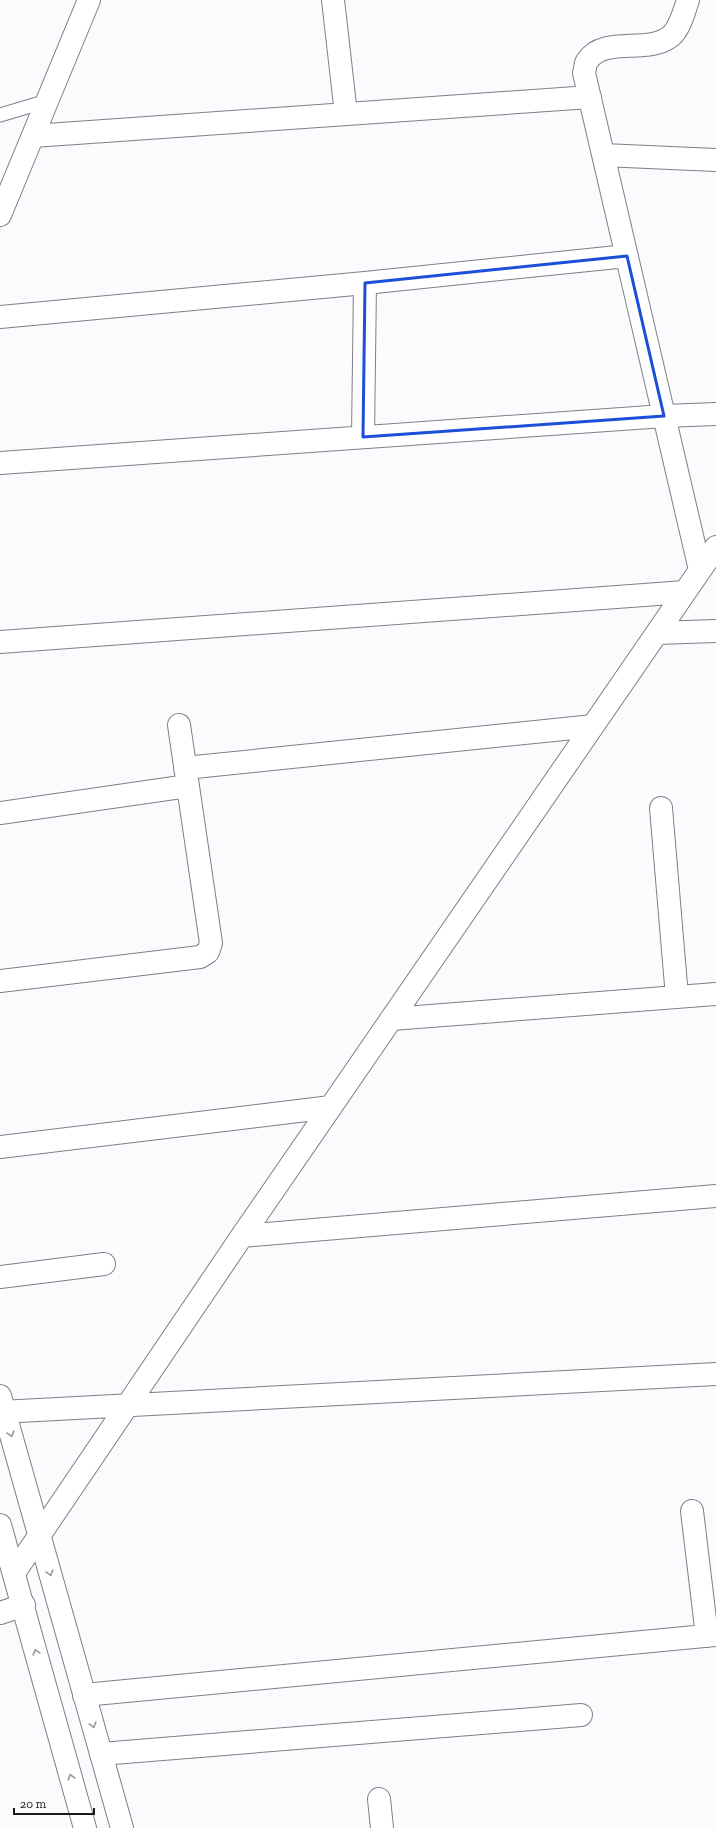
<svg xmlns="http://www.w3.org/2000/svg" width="716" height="1828" viewBox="0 0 716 1828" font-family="'Zilla Slab',serif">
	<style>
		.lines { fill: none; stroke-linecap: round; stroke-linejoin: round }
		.service-casing { stroke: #807d8c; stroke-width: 15 }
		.minor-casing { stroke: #807d8c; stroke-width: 24 }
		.secondary-casing { stroke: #807d8c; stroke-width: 24 }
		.service { stroke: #fff; stroke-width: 13 }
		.minor { stroke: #fff; stroke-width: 22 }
		.secondary { stroke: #fff; stroke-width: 22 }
		.oneway { stroke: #98989a }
		.marked { fill: none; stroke: #1d4ed8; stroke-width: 3; stroke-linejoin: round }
	</style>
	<rect width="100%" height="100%" fill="#fbfafd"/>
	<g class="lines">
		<defs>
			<path id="service" d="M0 115 47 101"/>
			<path id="minor" d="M333 0 346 114
				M688 0C684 12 680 28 671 36 648 55 604 35 587 61 585 64 585 70 584 73L700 570
				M33 136 590 97
				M603 155 716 160
				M0 215 89 0
				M0 317 365 283 627 256
				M363 437 365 283
				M0 463 664 416 716 414
				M657 633 716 631
				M0 642 685 592
				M185 768 593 726
				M661 808 677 997
				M0 813 188 786
				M0 981 200 957 208 952 211 943 179 725
				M391 1019 716 994
				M0 1147 331 1107
				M242 1236 716 1196
				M0 1277 104 1264
				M0 1412 716 1374
				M692 1511 707 1636
				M14 1573 242 1236 716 547
				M0 1613 24 1605
				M84 1695 716 1635
				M101 1754 581 1715
				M379 1799 382 1828"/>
			<path id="secondary" d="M0 1396 122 1828
				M0 1525 85 1828"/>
		</defs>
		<use href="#service" class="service-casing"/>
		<use href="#minor" class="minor-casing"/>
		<use href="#secondary" class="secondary-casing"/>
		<use href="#service" class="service"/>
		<use href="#minor" class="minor"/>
		<use href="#secondary" class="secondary"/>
	</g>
	<defs><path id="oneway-chevron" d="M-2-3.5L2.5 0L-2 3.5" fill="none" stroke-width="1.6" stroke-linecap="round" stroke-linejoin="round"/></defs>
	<g class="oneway">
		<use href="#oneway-chevron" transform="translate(11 1434) rotate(74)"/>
		<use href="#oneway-chevron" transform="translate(50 1573) rotate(74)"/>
		<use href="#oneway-chevron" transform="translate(36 1652) rotate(-105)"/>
		<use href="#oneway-chevron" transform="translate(93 1725) rotate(75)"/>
		<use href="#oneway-chevron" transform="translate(71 1777) rotate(-105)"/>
	</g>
	<path class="marked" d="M627 256 664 416 363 437 365 283Z"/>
	<path d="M14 1808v6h80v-6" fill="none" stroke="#1a191e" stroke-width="2"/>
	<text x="20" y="1808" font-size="12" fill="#1a191e" stroke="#fbfafd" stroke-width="3" paint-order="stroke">20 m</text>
</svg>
